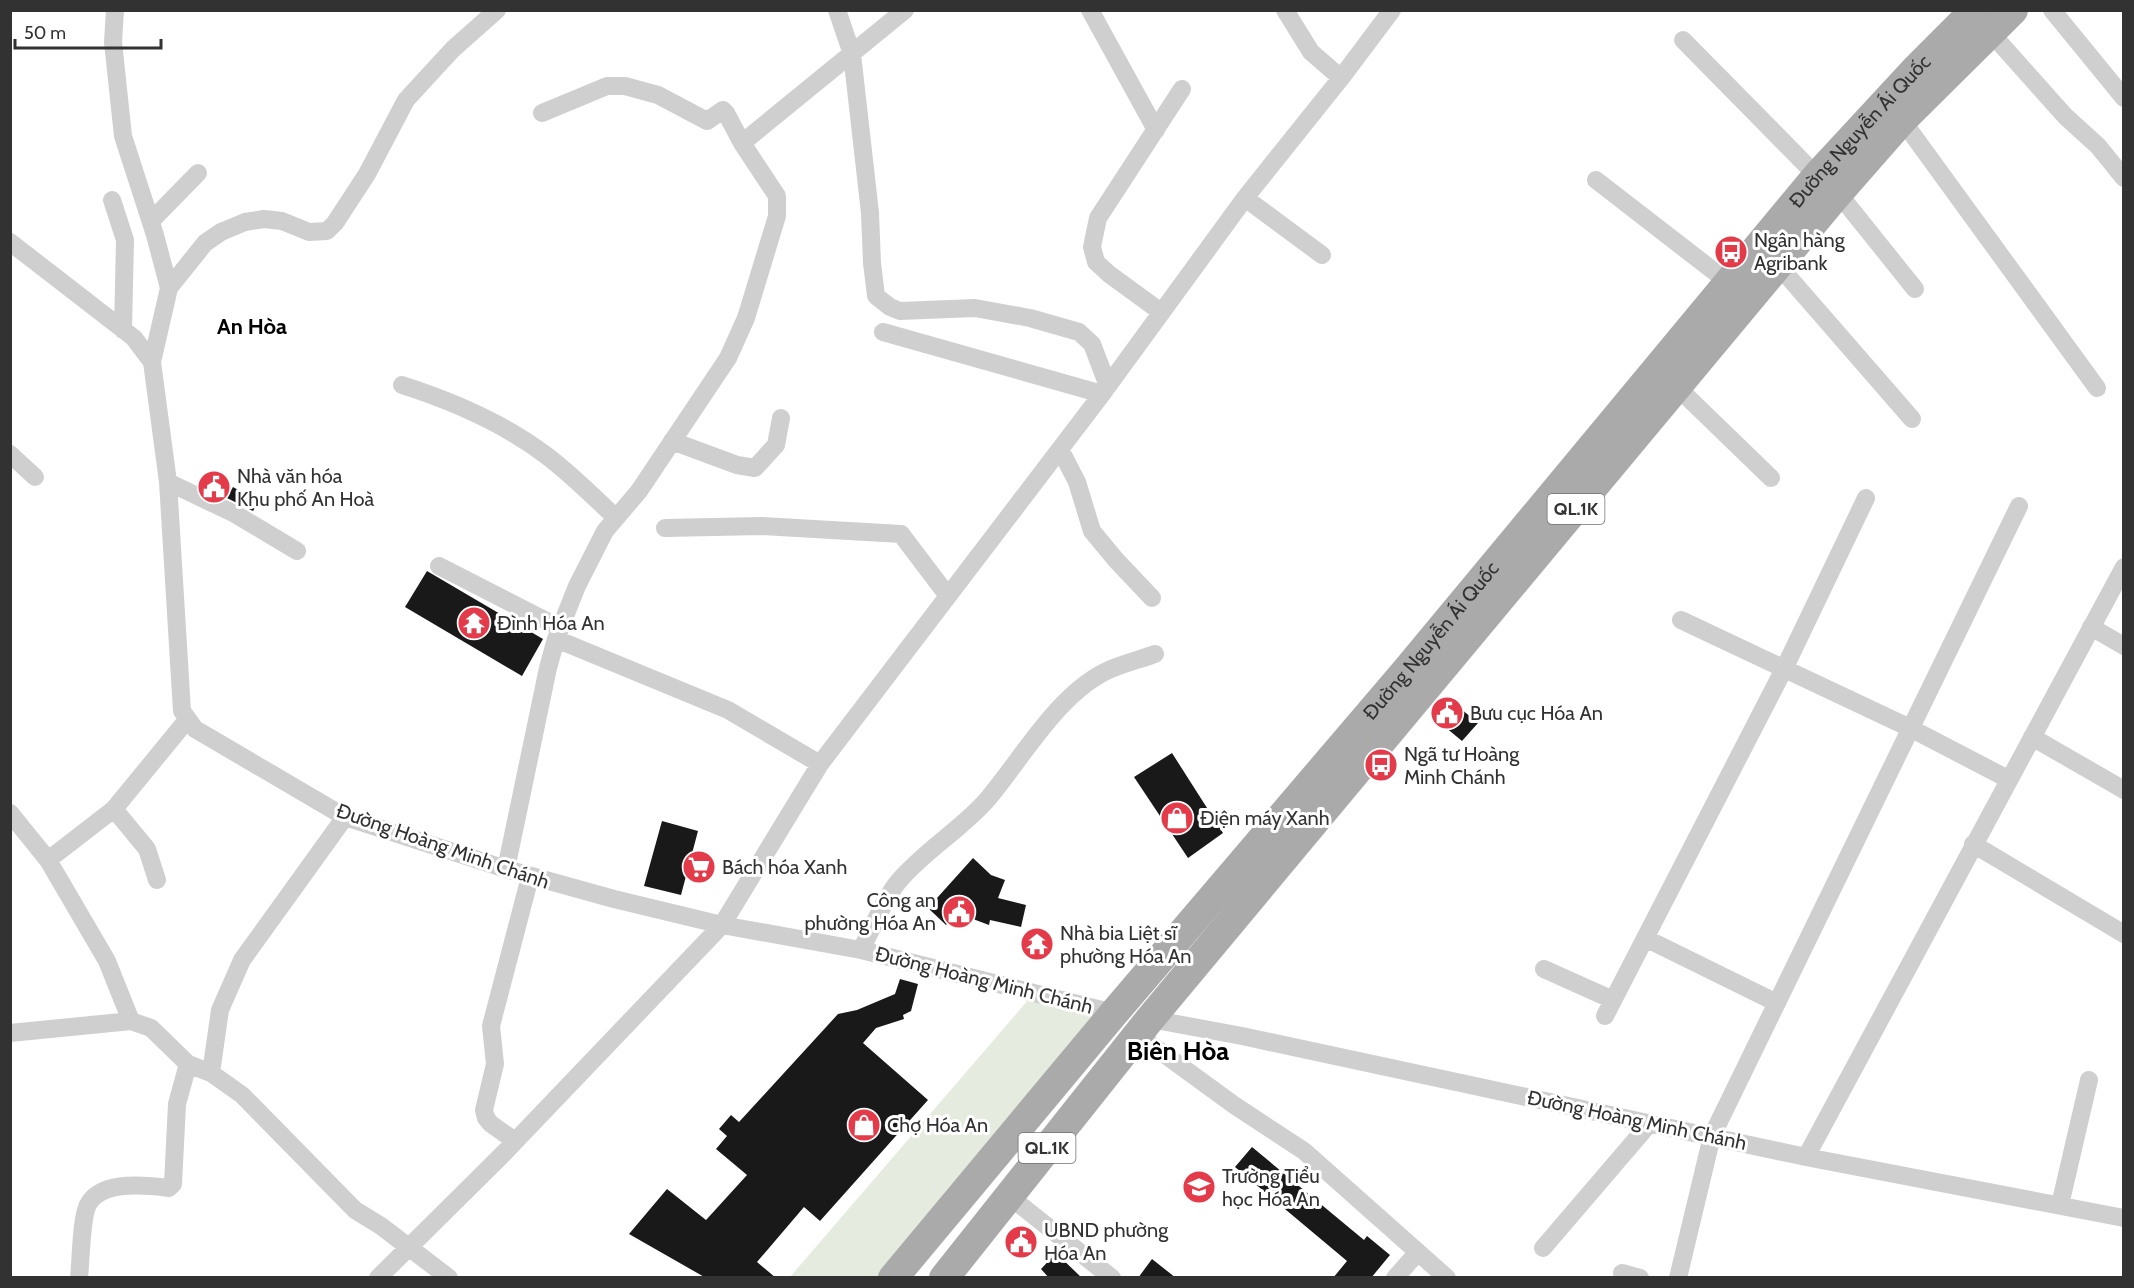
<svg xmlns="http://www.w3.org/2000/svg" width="2134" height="1288" viewBox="0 0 2134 1288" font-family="Cabin,sans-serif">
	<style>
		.green { fill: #e5ebde }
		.building { fill: #191919 }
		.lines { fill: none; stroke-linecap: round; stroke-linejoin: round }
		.street { stroke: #cfcfcf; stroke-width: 18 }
		.primary { stroke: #aaa; stroke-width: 30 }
		.labels { text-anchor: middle; stroke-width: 6; stroke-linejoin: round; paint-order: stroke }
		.shield { fill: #fff; stroke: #707070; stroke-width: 1.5 }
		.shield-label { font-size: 18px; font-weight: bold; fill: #323232 }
		.street-label { font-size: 20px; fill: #323232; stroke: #fff }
		.poi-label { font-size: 20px; fill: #323232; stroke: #fff; text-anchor: start }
		.quarter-label { font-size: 22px; font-weight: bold; fill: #000; stroke: #fff }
		.district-label { font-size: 26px; font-weight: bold; fill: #000; stroke: #fff }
	</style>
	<rect width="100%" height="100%" fill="#fff"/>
	<path class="green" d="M1029 999 1097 1015 878 1277H790Z"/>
	<path class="building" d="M233 487 259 502 253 511 227 498Z
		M427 571 543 639 522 676 405 607Z
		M1449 699 1478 723 1462 741 1433 717Z
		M1172 753 1223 833 1188 858 1134 777Z
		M662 821 698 831 681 895 644 886Z
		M973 858 991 875 1005 880 998 898 1026 905 1021 927 990 920 989 925 957 913 946 925 928 908Z
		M900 979 918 984 911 1011 903 1015 904 1019 876 1028 863 1043 928 1100 820 1221 804 1207 757 1262 776 1278H706L629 1234 667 1189 706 1220 747 1175 716 1149 727 1136 719 1129 731 1115 739 1122 838 1014 857 1010 895 994Z
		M1252 1147 1364 1240 1367 1236 1390 1255 1371 1278H1333L1347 1261 1235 1167Z
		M1056 1253 1082 1278H1049L1041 1269Z
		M1152 1259 1176 1278H1138Z"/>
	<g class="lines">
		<path class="street" d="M115 10 113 42 123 136 155 235 169 288 152 362
			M837 10 852 54 870 213 872 263 876 296 890 307 900 311 975 308 1030 318 1079 332 1092 344 1108 386
			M1090 10 1156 130
			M1285 10 1311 52 1341 78
			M2052 10 2124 98
			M1991 33 2065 116 2098 146 2124 178
			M1683 40 1817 176
			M1902 120 2097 388
			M742 143 905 10
			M1596 180 1729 283
			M1838 193 1915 289
			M1245 198 1322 255
			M112 200 125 240 123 330
			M151 221 198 173
			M10 242 134 338 152 362 168 482 182 711 195 729 345 817 506 869 614 899 722 925 861 950 1114 1013
			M1778 265 1912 419
			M169 288 205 243 221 232 245 222 264 219 282 221 309 232 327 231 335 223 367 174 406 100 453 49 497 10
			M1161 312 1109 274 1096 262 1092 247 1098 218 1182 89
			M883 332 1102 394
			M402 385C452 401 505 424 547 456 572 475 594 497 616 518
			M1677 387 1771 478
			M672 441 737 465 755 468 776 445 781 418
			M1060 449 1077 482 1092 531 1116 560 1152 598
			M10 454 35 477
			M168 482 235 514 297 551
			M665 528 762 526 901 534 948 596
			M439 566 560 628
			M1681 620 1910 728 2008 779
			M2091 627 2124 646
			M556 639 728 710 820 764
			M2032 737 2124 790
			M114 809 147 849 157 880
			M10 813 48 860 107 961 131 1021 151 1028 188 1064 211 1073 242 1095 355 1210 381 1226 449 1278
			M1973 844 2124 934
			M48 860 114 809 187 720
			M506 869 548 668 556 639 577 586 605 531 639 491 728 358 746 318 777 216V196L742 143 726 113 723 110 707 121 658 95 625 86H607L542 113
			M1645 938 1777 1003
			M861 950C871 931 885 897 898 882 924 851 959 831 986 801 1022 759 1059 691 1111 669 1125 663 1141 659 1155 654
			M1544 969 1613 1000
			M1605 1016 1784 669 1866 498
			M1150 1019 1242 1036 1806 1157 2124 1218
			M10 1033 131 1021
			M1138 1035 1234 1105 1304 1151 1447 1278
			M211 1073 220 1010 242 960 345 817
			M515 1141 491 1124 486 1118 484 1110 495 1064 491 1026 530 877
			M1806 1157 2124 567
			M1009 1196 1112 1278
			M2060 1205 2089 1080
			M1543 1248 1650 1123
			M1622 1273 1640 1278
			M79 1278C81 1261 81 1214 89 1203 103 1180 147 1185 169 1188L173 1184 177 1104 188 1064
			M378 1278 503 1154 722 925 820 764 1102 394 1245 198 1341 78 1392 10
			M1395 1278 1418 1252
			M1678 1278 1712 1136 2019 506"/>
		<g class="primary">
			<path id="s1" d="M893 1278 1114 1013 1406 671 1817 176 1917 68 1975 10"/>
			<path d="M944 1278 1150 1019 1838 193 1902 120 2013 10"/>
		</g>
	</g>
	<defs>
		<symbol id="bus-disc" viewBox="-11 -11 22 22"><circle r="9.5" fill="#e33b49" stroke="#fff"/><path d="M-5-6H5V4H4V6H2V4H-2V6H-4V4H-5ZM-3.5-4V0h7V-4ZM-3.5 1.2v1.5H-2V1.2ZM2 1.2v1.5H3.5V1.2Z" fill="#fff"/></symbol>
		<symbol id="civic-disc" viewBox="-11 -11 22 22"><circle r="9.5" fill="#e33b49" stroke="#fff"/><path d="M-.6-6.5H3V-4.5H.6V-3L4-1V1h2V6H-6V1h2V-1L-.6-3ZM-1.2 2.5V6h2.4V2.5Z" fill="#fff"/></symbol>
		<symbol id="temple-disc" viewBox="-11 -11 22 22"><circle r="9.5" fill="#e33b49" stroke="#fff"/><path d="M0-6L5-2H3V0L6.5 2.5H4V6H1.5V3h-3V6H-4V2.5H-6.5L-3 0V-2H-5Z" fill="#fff"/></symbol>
		<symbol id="shop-disc" viewBox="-11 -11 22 22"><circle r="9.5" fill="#e33b49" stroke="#fff"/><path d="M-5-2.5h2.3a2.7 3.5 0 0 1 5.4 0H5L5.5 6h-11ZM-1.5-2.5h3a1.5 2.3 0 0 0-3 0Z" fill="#fff"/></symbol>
		<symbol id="supermarket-disc" viewBox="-11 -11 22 22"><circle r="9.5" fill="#e33b49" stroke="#fff"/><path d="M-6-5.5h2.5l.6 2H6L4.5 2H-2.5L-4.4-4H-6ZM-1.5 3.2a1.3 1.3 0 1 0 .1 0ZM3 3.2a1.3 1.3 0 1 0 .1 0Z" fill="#fff"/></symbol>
		<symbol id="school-disc" viewBox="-11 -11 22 22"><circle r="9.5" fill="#e33b49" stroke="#fff"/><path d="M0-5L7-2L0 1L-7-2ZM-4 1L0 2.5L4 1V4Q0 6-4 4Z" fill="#fff"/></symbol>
	</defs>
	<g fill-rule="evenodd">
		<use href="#bus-disc" x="1712" y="233" width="38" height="38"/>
		<use href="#civic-disc" x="195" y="468" width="38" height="38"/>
		<use href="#temple-disc" x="455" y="604" width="38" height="38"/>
		<use href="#civic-disc" x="1428" y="694" width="38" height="38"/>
		<use href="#bus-disc" x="1362" y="746" width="38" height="38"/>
		<use href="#shop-disc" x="1158" y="799" width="38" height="38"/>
		<use href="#supermarket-disc" x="680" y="848" width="38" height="38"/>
		<use href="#civic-disc" x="940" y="893" width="38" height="38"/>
		<use href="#temple-disc" x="1018" y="925" width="38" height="38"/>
		<use href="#shop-disc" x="845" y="1106" width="38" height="38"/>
		<use href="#school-disc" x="1180" y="1168" width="38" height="38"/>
		<use href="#civic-disc" x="1002" y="1223" width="38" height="38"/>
	</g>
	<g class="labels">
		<g class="shield">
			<rect x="1547.5" y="494" width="57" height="30" rx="4.5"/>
			<rect x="1018.5" y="1133" width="57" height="30" rx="4.5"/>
		</g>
		<g class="shield-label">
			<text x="1576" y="515">QL.1K</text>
			<text x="1047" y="1154">QL.1K</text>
		</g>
		<g class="street-label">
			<text dy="7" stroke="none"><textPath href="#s1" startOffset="1500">Đường Nguyễn Ái Quốc</textPath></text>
			<text dy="7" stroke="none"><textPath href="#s1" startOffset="834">Đường Nguyễn Ái Quốc</textPath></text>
			<text transform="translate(443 846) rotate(19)" y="7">Đường Hoàng Minh Chánh</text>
			<text transform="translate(984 980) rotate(14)" y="7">Đường Hoàng Minh Chánh</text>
			<text transform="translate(1637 1120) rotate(12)" y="7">Đường Hoàng Minh Chánh</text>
		</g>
		<g class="poi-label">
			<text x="1754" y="247">Ngân hàng<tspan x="1754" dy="23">Agribank</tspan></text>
			<text x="237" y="483">Nhà văn hóa<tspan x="237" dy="23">Khu phố An Hoà</tspan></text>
			<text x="497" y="630">Đình Hóa An</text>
			<text x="1470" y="720">Bưu cục Hóa An</text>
			<text x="1404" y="761">Ngã tư Hoàng<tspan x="1404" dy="23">Minh Chánh</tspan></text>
			<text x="1200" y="825">Điện máy Xanh</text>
			<text x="722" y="874">Bách hóa Xanh</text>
			<text x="936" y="907" text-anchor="end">Công an<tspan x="936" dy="23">phường Hóa An</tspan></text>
			<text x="1060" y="940">Nhà bia Liệt sĩ<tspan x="1060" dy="23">phường Hóa An</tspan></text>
			<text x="887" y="1132">Chợ Hóa An</text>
			<text x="1222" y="1183">Trường Tiểu<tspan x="1222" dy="23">học Hóa An</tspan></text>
			<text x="1044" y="1237">UBND phường<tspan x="1044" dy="23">Hóa An</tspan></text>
		</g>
		<g class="quarter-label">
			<text x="252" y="334">An Hòa</text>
		</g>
		<g class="district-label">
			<text x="1178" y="1060">Biên Hòa</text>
		</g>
	</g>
	<rect width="2134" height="1288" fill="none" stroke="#323232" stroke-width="24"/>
	<path d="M15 39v9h146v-9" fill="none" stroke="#323232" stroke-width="3"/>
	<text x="24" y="39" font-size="18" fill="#323232" stroke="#ffffff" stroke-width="4.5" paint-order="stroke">50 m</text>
</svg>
